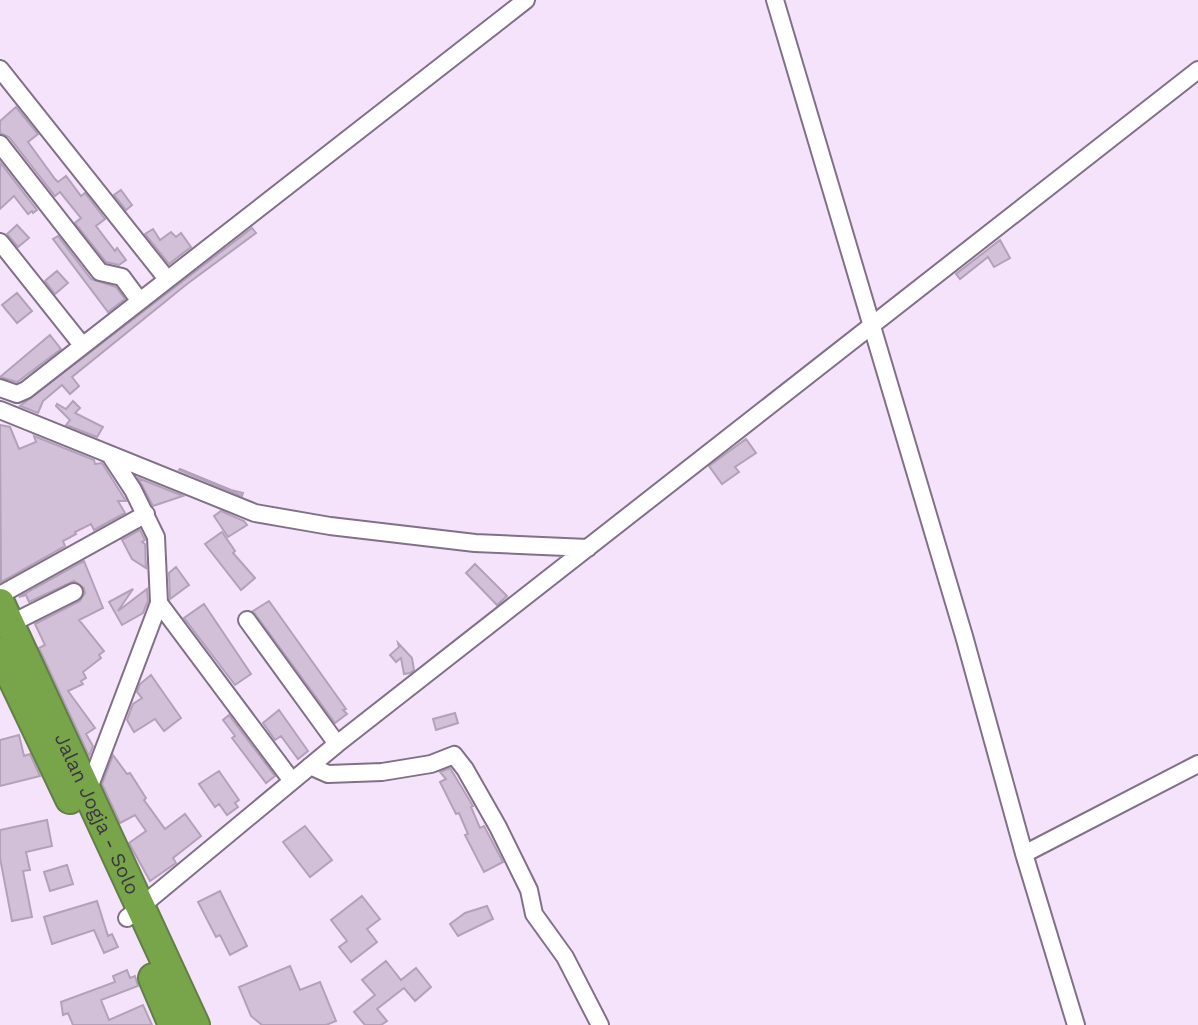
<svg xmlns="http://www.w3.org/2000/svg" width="1198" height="1025" viewBox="0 0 1198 1025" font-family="'Work Sans',sans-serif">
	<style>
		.building { fill: #d2c0d8; stroke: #b3a1b9; stroke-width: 2 }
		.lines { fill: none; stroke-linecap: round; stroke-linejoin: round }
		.street-casing { stroke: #817187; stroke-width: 20 }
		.highway-casing { stroke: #647e47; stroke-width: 32 }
		.street { stroke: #fff; stroke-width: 16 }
		.highway { stroke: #78a54a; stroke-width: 28 }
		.labels { text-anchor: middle; stroke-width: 8; stroke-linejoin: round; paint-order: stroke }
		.street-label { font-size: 20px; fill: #3e3741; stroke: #fff }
	</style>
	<rect width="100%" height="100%" fill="#f5e3fc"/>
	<path class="building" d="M16 107 38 134 28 142 55 179 58 182 66 176 81 196 85 193 105 219 96 226 115 251 117 248 126 260 119 265 106 262 75 223 81 218 60 192 55 196 9 137 0 133V121Z
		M0 162 37 210 33 213 32 211 28 214 14 196 0 209Z
		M121 190 132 205 126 210 114 195Z
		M17 225 29 238 18 247 7 234Z
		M252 228 256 233 187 284 72 377 79 386 70 394 62 385 43 401 38 413 20 406Z
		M153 229 160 240 171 232 176 237 181 233 191 247 169 264 145 234Z
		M58 236 91 279 116 287 125 299 108 312 53 239Z
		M1000 240 1010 258 994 267 988 257 960 279 956 274Z
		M57 271 68 283 55 294 45 281Z
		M17 293 32 311 17 323 2 305Z
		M50 335 61 349 20 380 17 382 0 377Z
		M73 401 80 408 75 413 103 427 97 437 66 425 70 420 56 406 57 404 66 409Z
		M0 425 10 427 19 449 36 442 34 436 94 460 95 464 102 463 126 501H118L125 513 94 530 91 524 75 532 76 534 63 541 65 546 1 582Z
		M746 439 756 453 735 467 739 472 722 484 709 466Z
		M180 469 231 490 243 493 242 496 179 470Z
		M138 478 183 496 153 506Z
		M221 511 244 521 247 525 228 537 214 516Z
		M140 530 145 540 142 542 145 544 146 568 132 559 122 540Z
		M222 532 235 551 233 553 255 578 241 590 205 544Z
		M84 561 103 608 79 620 104 651 99 655 101 658 83 672 86 678 81 681 83 684 68 691 95 728 86 734 93 746 89 756 39 648 45 645 35 624 80 601 85 593 84 588 74 581 29 602 26 595 19 597Z
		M475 564 507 596 497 605 466 573Z
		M176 567 189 585 170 599 169 573Z
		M133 589 118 611 147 589 148 601 143 613 122 625 109 602Z
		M269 601 346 709 343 710 347 714 335 723 253 611Z
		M204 604 251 674 235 685 184 618Z
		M398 643 412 658 414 670 410 673 404 674 401 658 396 662 390 655 399 647Z
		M151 675 181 718 164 731 155 719 134 732 127 720 133 704 142 698 137 692 140 684Z
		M279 710 308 751 298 759 281 736 275 740 263 723Z
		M455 713 458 723 436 730 433 719Z
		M229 715 275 776 266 783 232 738 235 736 223 720Z
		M19 735 24 756 30 754 40 776 0 786V740Z
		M113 755 127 774 130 773 146 798 144 800 165 829 185 814 201 836 173 858 176 863 150 881 129 843 146 831 135 815 120 823 102 784Z
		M450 768 473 806 471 807 480 828 484 826 503 862 484 872 465 835 468 834 459 813 456 814 440 782 446 779 440 772Z
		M219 771 239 800 235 803 238 807 227 815 219 804 215 807 199 784Z
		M47 820 52 846 26 852 30 870 23 871 32 917 12 921 0 858V830Z
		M305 826 332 860 310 877 283 842Z
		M67 865 73 884 50 891 44 872Z
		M220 891 247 946 230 955 220 935 216 937 198 902Z
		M362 896 380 919 367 929 377 942 351 962 339 947 347 941 331 920Z
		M97 901 108 936 112 934 118 947 104 953 94 930 52 944 44 917Z
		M487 906 493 919 458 936 450 924 465 913Z
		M386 961 401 980 416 968 431 987 415 1001 404 988 377 1009 387 1021 381 1025H365L354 1012 375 995 362 980Z
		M290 966 300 990 320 982 336 1021 326 1025H262L251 1016 239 987Z
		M127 970 130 978 135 976 138 986 101 1000 109 1020 143 1005 152 1025H73L68 1013 63 1015 61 1002 115 982 113 976Z"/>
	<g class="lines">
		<defs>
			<path id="street" d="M775 0 964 636 1025 857 1076 1025
				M0 69 167 279
				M0 144 100 272 122 277 139 300
				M0 242 82 345
				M0 388 17 394 26 390 526 0
				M0 410 255 513 330 526 475 543 588 548
				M0 595 146 514
				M159 603 292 781
				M247 620 337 744
				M10 624 74 592
				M310 766 328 774 382 772 431 764 454 755 465 769 498 827 529 890 534 914 565 957 600 1025
				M88 791 159 603 156 537 133 490 110 455
				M1024 854 1198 764
				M127 918 337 744 1198 70"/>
			<g id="highway">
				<path id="s1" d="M0 603 195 1025"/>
				<path d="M0 652 70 799"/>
				<path d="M153 978 173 1025"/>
			</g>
		</defs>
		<use href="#street" class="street-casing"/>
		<use href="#highway" class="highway-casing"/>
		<use href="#street" class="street"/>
		<use href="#highway" class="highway"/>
	</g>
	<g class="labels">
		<g class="street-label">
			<text dy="7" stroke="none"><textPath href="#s1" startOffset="232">Jalan Jogja - Solo</textPath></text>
		</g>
	</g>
</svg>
